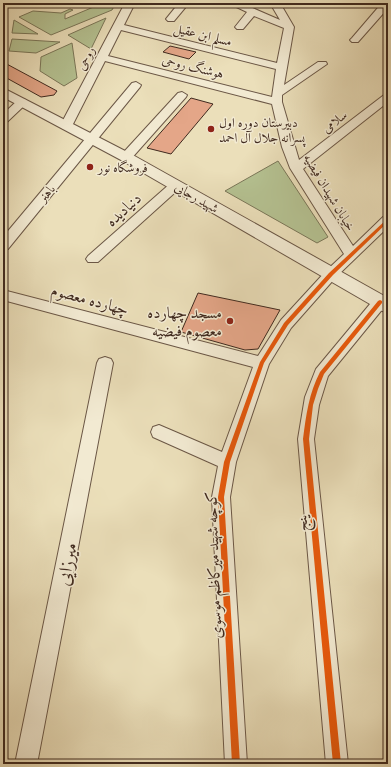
<svg xmlns="http://www.w3.org/2000/svg" width="391" height="767" viewBox="0 0 391 767" font-family="'Sorts Mill Goudy',Amiri,serif">
	<style>
		.green { fill: #b5c292; stroke: #7a7658 }
		.building { fill: #e4a688; stroke: #402a1f }
		.lines { fill: none; stroke-linecap: round; stroke-linejoin: round }
		.minor-casing { stroke: #6b5746; stroke-width: 2 }
		.tertiary-casing { stroke: #6b5746; stroke-width: 2 }
		.minor { fill: #f2ead2; fill-rule: evenodd }
		.tertiary { fill: #f2ead2; fill-rule: evenodd }
		.cycleway-casing { stroke: #f2ead2; stroke-width: 3 }
		.cycleway { fill: #e8590c; fill-rule: evenodd }
		.poi-dot { fill: #8f2418; stroke: #f2ead2; stroke-width: 1.5 }
		.labels { text-anchor: middle; stroke-width: 3; stroke-linejoin: round; paint-order: stroke }
		.far-street-label { font-size: 13px; fill: #402a1f; stroke: #f2ead2 }
		.far-poi-label { font-size: 13px; fill: #402a1f; stroke: #f2ead2; text-anchor: start }
		.street-label { font-size: 16px; fill: #402a1f; stroke: #f2ead2 }
		.poi-label { font-size: 16px; fill: #402a1f; stroke: #f2ead2; text-anchor: end }
		.near-street-label { font-size: 19px; fill: #402a1f; stroke: #f2ead2 }
	</style>
	<rect width="100%" height="100%" fill="#ebdfba"/>
	<filter id="stains"><feTurbulence type="fractalNoise" baseFrequency=".005" numOctaves="4"/><feColorMatrix values="0 0 0 0 .2 0 0 0 0 .09 0 0 0 0 .02 0 0 0 .5 -.17"/></filter>
	<radialGradient id="worn" r=".72"><stop offset=".6" stop-color="#630" stop-opacity="0"/><stop offset="1" stop-color="#630" stop-opacity=".3"/></radialGradient>
	<path class="green" d="M103 3H116L112 10 51 35 19 17 33 11 61 13 70 9 73 10 65 14V19Z
		M106 18 91 49 68 35Z
		M14 20 38 34 12 33Z
		M12 39 60 42 36 53 9 51Z
		M72 43 77 78 64 86 40 71 41 57Z
		M278 161 328 237 317 243 225 191Z"/>
	<path class="building" d="M170 46 196 52 189 59 163 52Z
		M3 62 57 91 54 95 41 97 3 76Z
		M191 98 213 104 171 154 147 148Z
		M198 293 280 310 258 349 245 350 181 332Z"/>
	<g class="lines">
		<defs>
			<path id="minor" d="M125 3H135L124 25 277 63 284 28 254 16 243 29H237L235 27 247 12 228 3H241L280 20 270 3H280L294 27 284 85 318 62H326L327 64 282 95V102L299 160 384 95 388 94V102L303 169 353 246 383 217 388 216V227L336 277 291 328 269 364 236 462 230 497 247 764H225L212 497 218 466 153 437 151 432 153 427 159 425 222 452 253 367 3 300V290L258 356 281 320 326 271 344 254 290 168 282 147 272 104 105 61 72 126 66 129 62 128 60 126ZM121 30 276 69 272 97 108 56Z
				M179 3H189L174 21H168L166 19Z
				M382 3H388V8L358 42H352L350 40 352 38Z
				M136 82 141 85 140 87 8 249 3 250V237L132 83Z
				M182 92 187 95 186 97 130 160H122L120 157 122 154 178 93Z
				M22 99 26 100 27 102 26 104 7 122 3 123V114L18 100Z
				M176 181 182 185 180 188 98 262H88L86 259 88 256 172 182Z
				M380 297 385 298 387 302 385 306 328 376 319 405 314 439 348 764H326L298 439 305 397 316 369 375 298Z
				M105 357 111 359 113 363 37 764H15L97 363 99 359Z"/>
			<path id="tertiary" d="M3 88 131 154 388 298V312L382 311 121 160 3 97Z"/>
		</defs>
		<use href="#minor" class="minor-casing"/>
		<use href="#tertiary" class="tertiary-casing"/>
		<use href="#minor" class="minor"/>
		<use href="#tertiary" class="tertiary"/>
		<defs>
			<path id="cycleway" d="M387 219H388V222L333 275 288 325 264 363 230 462 224 497 240 764H232L218 497 224 462 260 362 284 323 329 273Z
				M380 300 382 301V303L324 374 318 389 313 405 309 439 341 764H333L303 439C306 415 309 393 320 372L378 301Z"/>
		</defs>
		<use href="#cycleway" class="cycleway-casing"/>
		<use href="#cycleway" class="cycleway"/>
	</g>
	<g class="poi-dot">
		<circle cx="211" cy="129" r="4"/>
		<circle cx="90" cy="167" r="4"/>
		<circle cx="230" cy="321" r="4"/>
	</g>
	<g class="labels">
		<g class="far-street-label">
			<text transform="translate(203 34) rotate(14)" y="5">مسلم ابن عقیل</text>
			<text transform="translate(85 58) rotate(-62)" y="5">روحی</text>
			<text transform="translate(193 66) rotate(14)" y="5">هوشنگ روحی</text>
			<text transform="translate(334 121) rotate(-38)" y="5">سلامی</text>
			<text transform="translate(330 192) rotate(59)" y="5">خیابان شهیدان فیضیه</text>
			<text transform="translate(46 193) rotate(-51)" y="5">باهنر</text>
			<text transform="translate(197 197) rotate(30)" y="5">شهید رجایی</text>
		</g>
		<g class="far-poi-label">
			<text x="219" y="127">دبیرستان دوره اول<tspan x="219" dy="15">پسرانه جلال آل احمد</tspan></text>
			<text x="98" y="172">فروشگاه نور</text>
		</g>
		<g class="street-label">
			<text transform="translate(123 209) rotate(-42)" y="6">دنیادیده</text>
			<text transform="translate(90 299) rotate(15)" y="6">چهارده معصوم</text>
			<text transform="translate(301 523) rotate(-95)" y="6">ینج</text>
			<text transform="translate(213 565) rotate(-92)" y="6">کوچه شهید میرکاظم موسوی</text>
		</g>
		<g class="poi-label">
			<text x="222" y="318">مسجد چهارده<tspan x="222" dy="18">معصوم فیضیه</tspan></text>
		</g>
		<g class="near-street-label">
			<text transform="translate(66 564) rotate(-79)" y="7">میرزایی</text>
		</g>
	</g>
	<rect width="391" height="767" fill="none" stroke="#ebdfba" stroke-width="16"/>
	<rect x="4" y="4" width="383" height="759" fill="none" stroke="#402a1f" stroke-width="2"/>
	<rect x="8" y="8" width="375" height="751" fill="none" stroke="#402a1f"/>
	<rect width="100%" height="100%" filter="url(#stains)"/>
	<rect width="100%" height="100%" fill="url(#worn)"/>
</svg>
